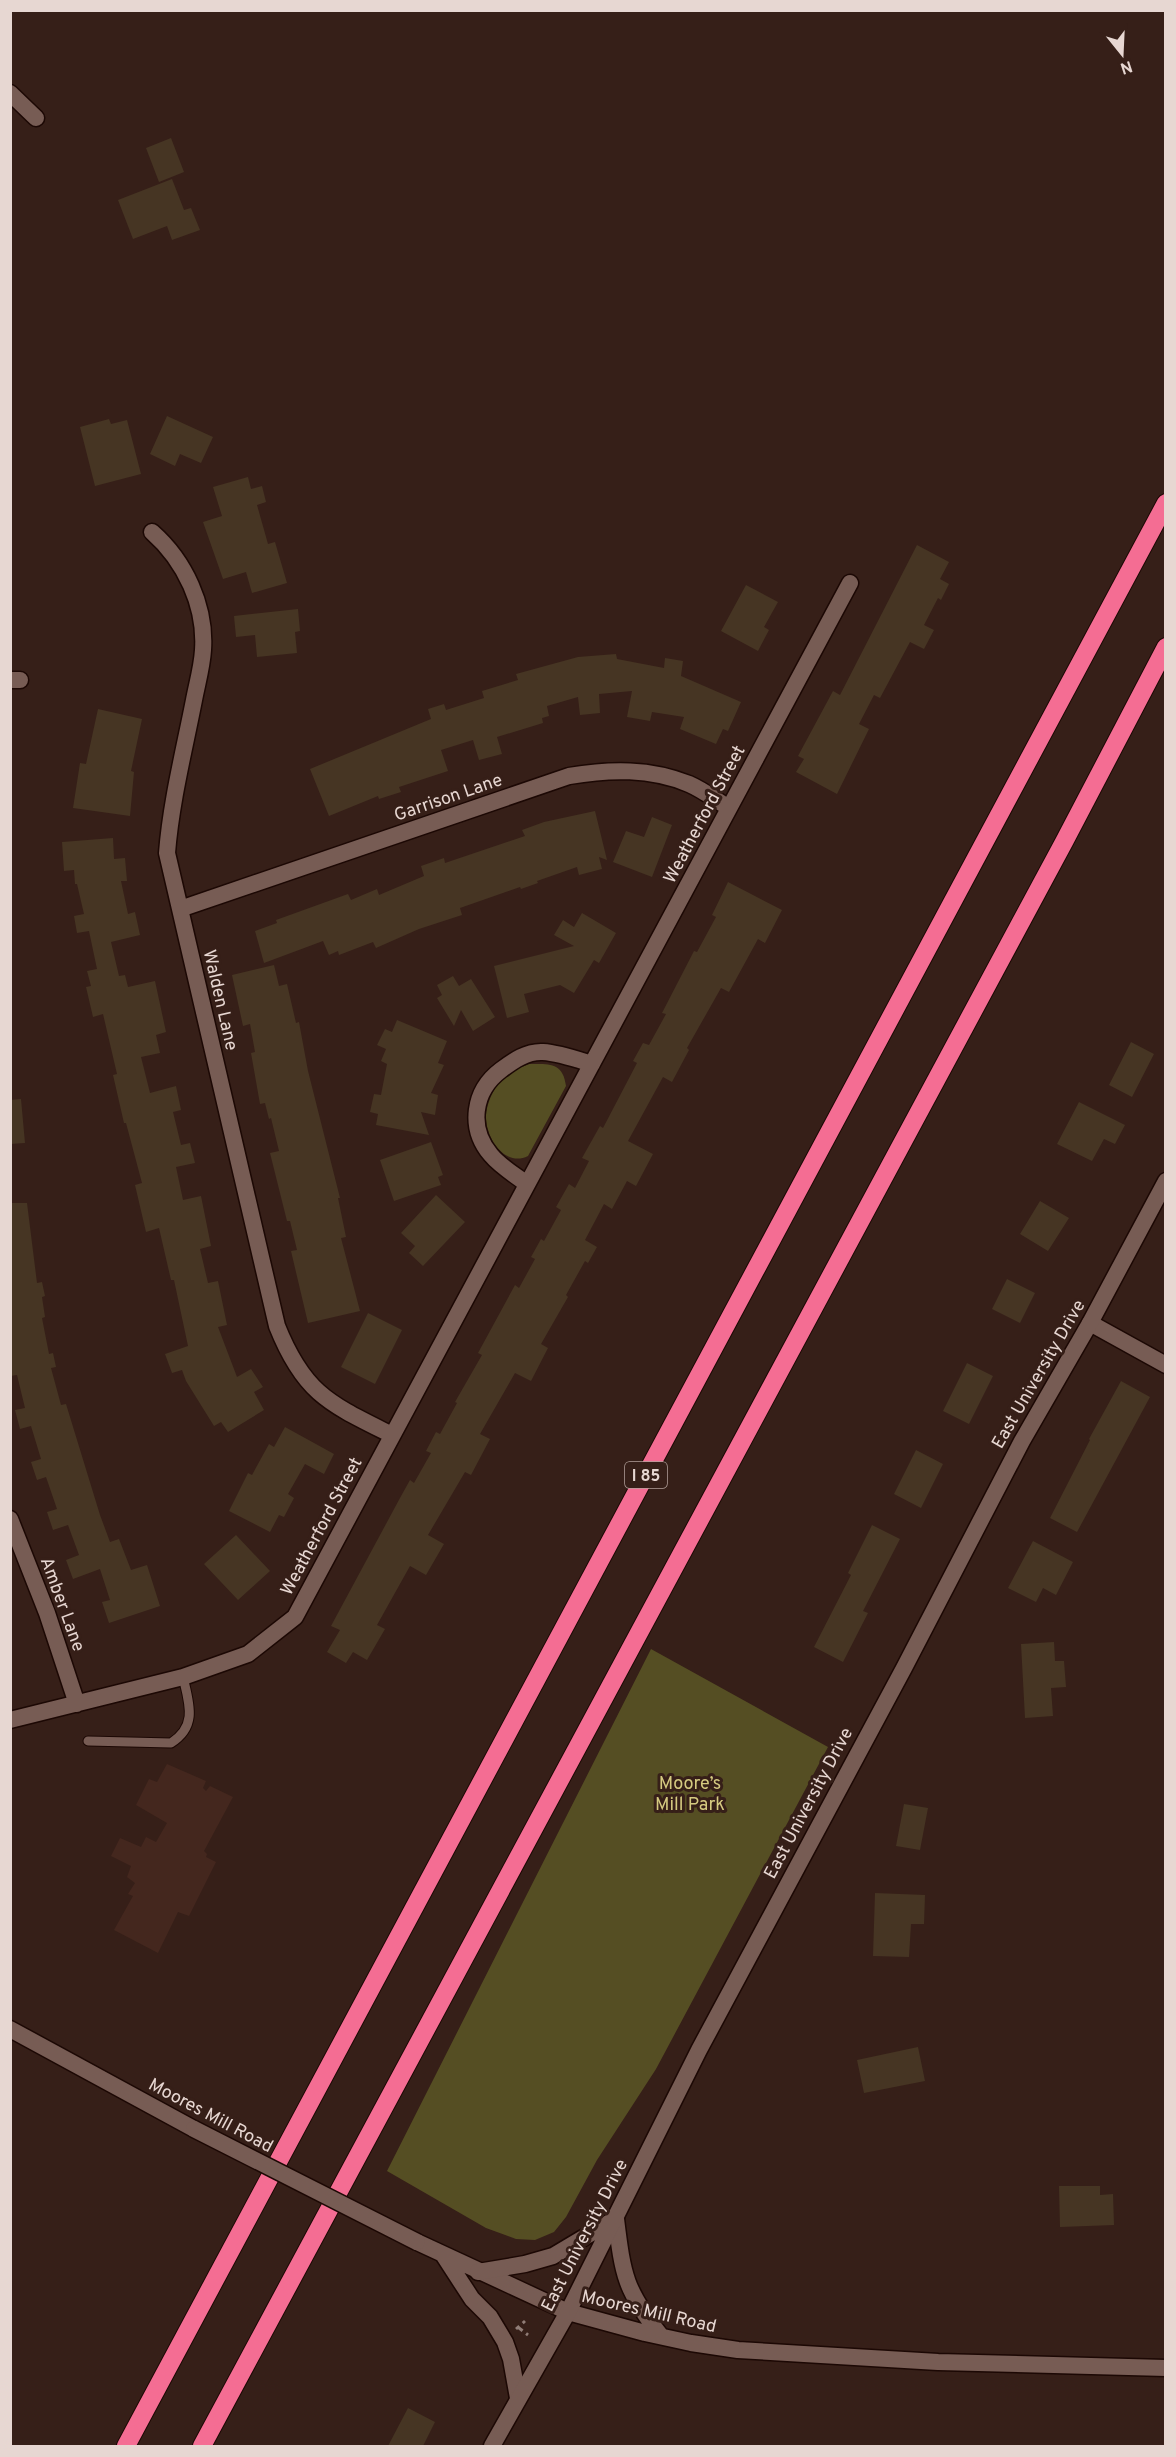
<svg xmlns="http://www.w3.org/2000/svg" width="1176" height="2457" viewBox="0 0 1176 2457" font-family="Overpass,sans-serif">
	<style>
		.built { fill: #44271e }
		.green { fill: #554e23 }
		.building { fill: #463523 }
		.lines { fill: none; stroke-linecap: round; stroke-linejoin: round }
		.service-casing { stroke: #1c0804; stroke-width: 11 }
		.minor-casing { stroke: #1c0804; stroke-width: 19 }
		.tertiary-casing { stroke: #1c0804; stroke-width: 19 }
		.secondary-casing { stroke: #1c0804; stroke-width: 19 }
		.motorway-casing { stroke: #1c0804; stroke-width: 20 }
		.path { stroke: #907d77; stroke-width: 3; stroke-dasharray: 4.5 4.5; stroke-linecap: butt }
		.service { stroke: #775c54; stroke-width: 9 }
		.minor { stroke: #775c54; stroke-width: 16 }
		.tertiary { stroke: #775c54; stroke-width: 16 }
		.secondary { stroke: #775c54; stroke-width: 16 }
		.motorway { stroke: #f46d93; stroke-width: 18 }
		.tertiary-bridge-casing { stroke: #1c0804; stroke-width: 19; stroke-linecap: butt }
		.tertiary-bridge { stroke: #775c54; stroke-width: 16 }
		.labels { text-anchor: middle; stroke-width: 6; stroke-linejoin: round; paint-order: stroke }
		.shield { fill: #361f18; stroke: #b2a09a; stroke-width: 1.5 }
		.shield-label { font-size: 16px; font-weight: bold; fill: #e7d7d2 }
		.street-label { font-size: 18px; fill: #e7d7d2; stroke: #361f18 }
		.park-label { font-size: 18px; fill: #d5ca80; stroke: #361f18 }
	</style>
	<rect width="100%" height="100%" fill="#361f18"/>
	<path class="built" d="M167 1764 206 1781 203 1788 206 1791 210 1786 233 1797 204 1851 207 1854 206 1857 216 1862 189 1916 178 1912 158 1953 114 1930 133 1896 128 1894 135 1883 127 1877 131 1866 111 1856 120 1838 141 1847 146 1837 156 1842 167 1823 136 1805 149 1779 157 1782Z"/>
	<path class="green" d="M529 1064C549 1064 563 1062 566 1086L528 1156C506 1167 488 1141 486 1120 485 1103 497 1080 511 1071 516 1068 523 1067 529 1064Z
		M651 1649 828 1747 656 2069 597 2160 566 2217 554 2232 535 2240 516 2239 486 2228 387 2171Z"/>
	<path class="building" d="M171 138 184 172 159 182 146 148Z
		M172 179 184 210 191 208 200 230 172 240 167 226 133 239 118 200Z
		M167 416 213 437 201 463 180 454 175 466 150 454Z
		M109 419 111 424 127 420 141 474 95 486 80 427Z
		M248 477 251 489 262 486 266 502 257 505 268 544 275 542 287 583 252 593 246 572 223 579 203 522 222 516 213 487Z
		M917 545 949 562 940 579 949 584 941 600 938 598 924 625 934 630 924 649 910 642 880 698 874 695 859 724 869 729 837 794 796 772 804 759 798 756 833 691 840 695Z
		M746 585 778 602 764 627 769 630 758 651 721 631Z
		M298 609 300 631 295 632 297 653 257 657 255 635 236 637 234 616Z
		M616 654 617 659 664 668 665 658 683 661 681 676 741 702 728 731 723 729 716 744 680 729 684 717 652 712 650 721 627 717 632 691 599 694 600 713 580 715 578 697 547 706 549 716 542 718 543 723 497 737 502 754 479 760 473 740 441 750 448 771 399 787 401 792 379 799 378 796 329 816 310 769 431 719 428 709 444 704 446 710 484 698 482 691 518 680 516 674 578 657Z
		M98 709 142 719 131 771 134 772 130 816 73 808 80 763 86 764Z
		M595 811 607 860 599 857 602 869 579 875 577 867 537 881 538 883 521 889 520 887 460 908 462 915 419 929 376 948 373 942 339 955 338 951 329 955 323 941 264 963 255 931 277 923 276 920 348 894 351 900 377 889 379 895 424 876 421 866 444 858 445 863 525 836 522 830 544 822Z
		M652 817 672 825 652 877 613 862 626 831 644 837Z
		M113 838 114 859 125 858 127 881H121L128 914 135 912 140 935 111 942 119 976 125 975 128 987 155 981 166 1032 156 1035 160 1053 141 1057 150 1093 176 1086 181 1110 173 1112 181 1145 190 1143 195 1163 176 1167 183 1200 201 1196 211 1246 200 1249 208 1283 218 1281 227 1325 218 1327 237 1377 251 1369 263 1387 254 1392 264 1410 228 1432 221 1422 214 1426 186 1381 182 1370 172 1373 165 1354 188 1346 174 1280H171L159 1228 146 1232 135 1185 142 1183 126 1123H124L113 1075 117 1074 103 1014 93 1017 86 987 91 986 87 971 97 969 89 931 77 933 74 916 84 914 77 884H75L74 870 64 871 62 842Z
		M728 882 782 910 765 943 758 939 729 992 721 988 687 1048 689 1050 672 1082 663 1077 628 1141 653 1154 636 1186 627 1181 612 1209 604 1204 585 1240 597 1247 588 1263 585 1261 566 1295 568 1297 541 1344 548 1348 531 1381 515 1373 480 1434 490 1439 471 1475 465 1472 428 1535 444 1544 426 1575 410 1566 377 1625 385 1629 367 1660 353 1652 346 1663 327 1652 340 1630 331 1626 400 1498 410 1480 414 1483 431 1453 426 1451 436 1432 440 1434 457 1403 455 1402 482 1355 478 1353 515 1285 519 1288 535 1259 531 1257 541 1239 544 1241 561 1210 556 1207 569 1184 575 1188 589 1161 582 1158 600 1126 603 1128 637 1063 633 1061 643 1043 649 1045 666 1014 662 1013 694 951 697 952 716 917 712 915Z
		M582 913 616 933 599 963 594 960 574 993 560 985 524 994 529 1012 507 1018 494 966 574 946 554 935 563 920 574 927Z
		M274 965 279 986 287 984 296 1023 299 1022 308 1071 340 1198H338L346 1237 341 1238 360 1311 308 1323 291 1251 297 1250 290 1221H287L270 1153 279 1151 271 1118 269 1119 265 1103 260 1104 251 1053 255 1052 250 1024 243 1026 232 975Z
		M453 976 459 986 471 979 495 1017 473 1031 461 1010 454 1026 437 998 442 995 437 985Z
		M397 1020 447 1041 438 1063 444 1065 431 1093 438 1095 435 1115 421 1112 429 1135 376 1125 378 1114 370 1112 374 1094 381 1095 387 1064 381 1061 386 1049 377 1045 385 1029 392 1032Z
		M1131 1042 1154 1054 1132 1097 1109 1085Z
		M21 1099 25 1143 10 1144V1100Z
		M1079 1102 1125 1125 1115 1144 1104 1139 1092 1161 1057 1144Z
		M431 1142 443 1175 438 1177 441 1185 394 1201 380 1160Z
		M436 1195 465 1222 423 1266 409 1253 415 1246 401 1233Z
		M1040 1201 1069 1218 1048 1251 1020 1234Z
		M10 1203H27L37 1283 42 1282 45 1296 42 1297 45 1317 42 1318 49 1354 53 1353 56 1367 51 1368 61 1405 66 1404 100 1515 110 1542 119 1539 131 1570 147 1565 160 1606 109 1623 102 1602 110 1600 100 1569 73 1579 66 1560 79 1555 68 1525 53 1530 47 1512 57 1509 46 1477 37 1480 31 1462 41 1459 31 1426 20 1429 15 1410 25 1408 17 1375 10 1376Z
		M1007 1279 1035 1293 1020 1323 992 1309Z
		M368 1313 402 1330 375 1384 341 1367Z
		M967 1363 993 1376 969 1424 943 1411Z
		M1121 1381 1150 1397 1077 1532 1050 1518 1090 1440 1089 1439Z
		M285 1427 334 1454 324 1474 305 1464 288 1494 294 1498 284 1517 279 1515 270 1532 229 1511 248 1473 252 1475 269 1444 274 1447Z
		M916 1450 943 1464 921 1508 894 1494Z
		M872 1525 900 1539 863 1611 868 1613 843 1662 814 1647 851 1575 848 1573Z
		M236 1535 270 1571 238 1600 204 1564Z
		M1033 1541 1073 1562 1056 1595 1043 1588 1036 1602 1008 1588Z
		M1054 1642 1055 1661H1064L1066 1687 1051 1688 1053 1716 1025 1718 1021 1644Z
		M904 1804 928 1808 920 1850 896 1846Z
		M875 1893 925 1895 924 1924H911L909 1957 873 1956Z
		M918 2047 925 2081 864 2093 857 2060Z
		M1059 2186H1100V2195L1113 2194 1114 2225 1060 2227Z
		M408 2408 435 2422 423 2446H388Z"/>
	<g class="lines">
		<defs>
			<path id="service" d="M88 1741 171 1743C198 1726 189 1703 183 1677"/>
			<path id="minor" d="M10 93 36 118
				M152 532C185 561 206 606 203 650 202 667 197 684 194 700 184 751 171 802 167 853L277 1326C304 1394 330 1404 392 1435
				M10 680H20
				M180 909 569 776C610 769 650 768 689 784 703 790 716 800 729 808
				M527 1184C515 1175 501 1167 491 1155 468 1128 473 1091 501 1070 513 1061 527 1051 543 1052 559 1053 576 1059 592 1064
				M1090 1323 1166 1365
				M10 1519 47 1613 77 1704
				M10 1720 183 1677 248 1654 295 1617 850 583"/>
			<path id="tertiary" d="M10 2029 194 2129
				M616 2219C623 2276 625 2290 661 2336
				M417 2242 568 2312 645 2333 691 2343 738 2350 938 2362 1166 2368
				M444 2256 472 2299 490 2317 505 2342 511 2359 518 2398"/>
			<path id="secondary" d="M478 2272 525 2264 553 2256 615 2219
				M492 2446 568 2312 699 2050 904 1668 1022 1441 1090 1323 1166 1181"/>
			<path id="motorway" d="M126 2446 1166 503
				M202 2446 1064 842 1166 647"/>
		</defs>
		<use href="#service" class="service-casing"/>
		<use href="#minor" class="minor-casing"/>
		<use href="#tertiary" class="tertiary-casing"/>
		<use href="#secondary" class="secondary-casing"/>
		<use href="#motorway" class="motorway-casing"/>
		<path class="path" d="M519 2328 528 2335
			M516 2329 525 2321"/>
		<use href="#service" class="service"/>
		<use href="#minor" class="minor"/>
		<use href="#tertiary" class="tertiary"/>
		<use href="#secondary" class="secondary"/>
		<use href="#motorway" class="motorway"/>
		<defs>
			<path id="tertiary-bridge" d="M194 2129 417 2242"/>
		</defs>
		<use href="#tertiary-bridge" class="tertiary-bridge-casing"/>
		<use href="#tertiary-bridge" class="tertiary-bridge"/>
	</g>
	<g class="labels">
		<rect class="shield" x="625" y="1462" width="42" height="26" rx="4.5"/>
		<g class="shield-label">
			<text x="646" y="1481">I 85</text>
		</g>
		<g class="street-label">
			<text transform="translate(448 797) rotate(-19)" y="6">Garrison Lane</text>
			<text transform="translate(704 814) rotate(-62)" y="6">Weatherford Street</text>
			<text transform="translate(221 1000) rotate(77)" y="6">Walden Lane</text>
			<text transform="translate(1038 1374) rotate(-60)" y="6">East University Drive</text>
			<text transform="translate(321 1526) rotate(-62)" y="6">Weatherford Street</text>
			<text transform="translate(63 1604) rotate(70)" y="6">Amber Lane</text>
			<text transform="translate(808 1803) rotate(-62)" y="6">East University Drive</text>
			<text transform="translate(211 2115) rotate(28)" y="6">Moores Mill Road</text>
			<text transform="translate(584 2235) rotate(-63)" y="6">East University Drive</text>
			<text transform="translate(649 2311) rotate(13)" y="6">Moores Mill Road</text>
		</g>
		<g class="park-label">
			<text x="690" y="1789">Moore’s<tspan x="690" dy="21">Mill Park</tspan></text>
		</g>
	</g>
	<rect width="1176" height="2457" fill="none" stroke="#e7d7d2" stroke-width="24"/>
	<g transform="translate(1122 54) rotate(162)" stroke="#361f18" stroke-width="4.5" paint-order="stroke">
	<path d="M0-4.5L10 22L0 15L-10 22Z" fill="#e7d7d2"/>
	<text y="-9" font-size="16" font-weight="bold" text-anchor="middle" fill="#e7d7d2">N</text>
	</g>
</svg>
